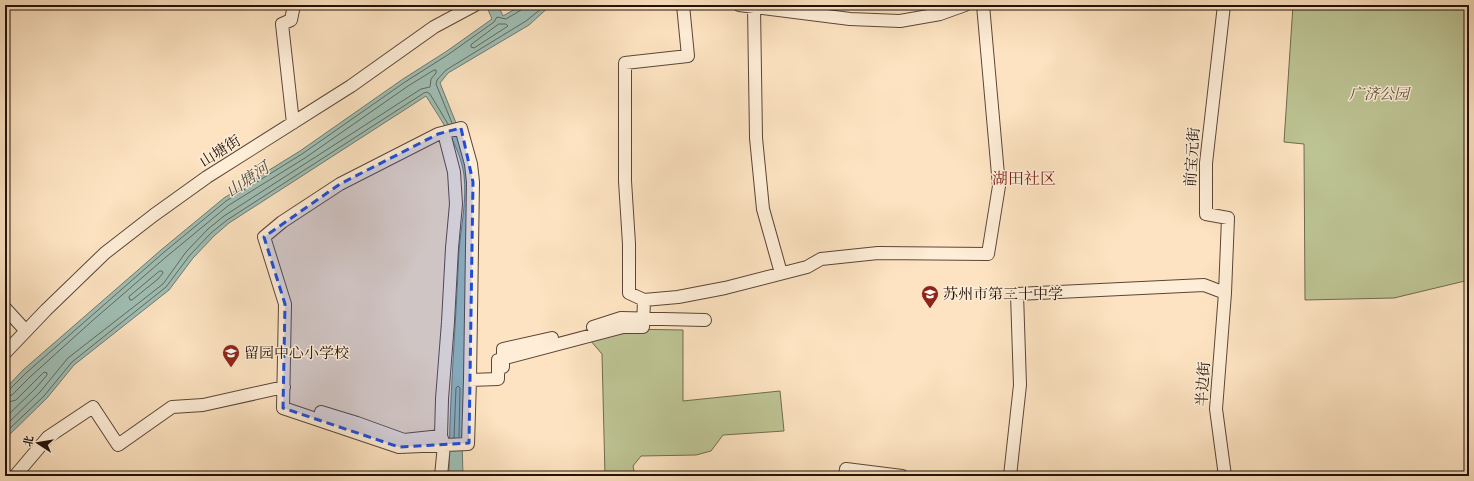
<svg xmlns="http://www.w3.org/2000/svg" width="1474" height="481" viewBox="0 0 1474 481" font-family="'Old Standard TT','Noto Serif SC',serif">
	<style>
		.green { fill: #bdc494; stroke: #706b4e }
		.water { fill: #9fbeb4; stroke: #6d7970 }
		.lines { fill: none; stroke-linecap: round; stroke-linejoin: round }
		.shore { stroke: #61685e; stroke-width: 1 }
		.minor-casing { stroke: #5a4637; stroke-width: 14 }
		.minor { stroke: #feedd7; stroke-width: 12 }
		.marked { fill: #1d4ed8; fill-opacity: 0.2; stroke: #1d4ed8; stroke-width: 3; stroke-dasharray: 8 5; stroke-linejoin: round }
		.labels { text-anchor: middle; stroke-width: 3; stroke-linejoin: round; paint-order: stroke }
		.park-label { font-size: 15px; font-style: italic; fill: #59503a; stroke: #feedd7 }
		.street-label { font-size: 15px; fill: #231209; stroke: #feedd7 }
		.poi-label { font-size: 15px; fill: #231209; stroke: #feedd7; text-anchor: start }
		.neighbourhood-label { font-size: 16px; fill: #7a1f14; stroke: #feedd7 }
		.water-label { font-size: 16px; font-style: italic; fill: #4e4e45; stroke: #feedd7 }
	</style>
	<rect width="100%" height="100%" fill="#fde3c1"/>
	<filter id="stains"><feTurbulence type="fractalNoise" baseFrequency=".005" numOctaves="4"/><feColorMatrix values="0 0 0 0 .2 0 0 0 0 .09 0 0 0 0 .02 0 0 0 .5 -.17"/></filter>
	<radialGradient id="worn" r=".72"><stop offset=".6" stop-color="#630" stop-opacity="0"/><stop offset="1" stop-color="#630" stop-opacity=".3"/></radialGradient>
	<path class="green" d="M1293 5H1469V280L1394 298 1305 300 1304 144 1284 142Z
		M624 329 683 330V401L780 391 784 431 723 435 711 451 696 455 641 456 633 466 635 476H605L602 354 590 340Z"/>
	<path class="water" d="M486 5H498L503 16 522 5H551L529 25 448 73 440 83 462 138 471 181 462 441 463 476H449C449 401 456 326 459 251 461 226 467 200 464 175 460 146 441 120 426 96L229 223 214 236 193 258 169 290 74 365 47 398 5 439V389L23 370 161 250 224 198 300 151 403 79 447 51 492 19Z"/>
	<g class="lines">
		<path class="shore" d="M499 24H506L508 26 474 48 471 47V45Z
			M452 123 436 84 437 80 446 70 526 21 546 5
			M160 271H162L163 273 158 279 132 300H130L129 297Z
			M5 392 9 390 26 373 89 318 163 253 226 201 302 154 405 82 449 54 494 22 497 17 506 19 521 10 523 5
			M5 397 12 395 30 377 92 321 166 257 229 205 305 158 408 86 434 70H436V73L431 79 430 87 421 89 224 216 208 229 186 252 163 284 68 358 40 392 5 426
			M5 403 16 400 44 372 47 373V375L36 388 5 418
			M5 433 44 396 72 362 166 287 190 255 211 233 227 220 424 93 427 92 430 94 448 124
			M454 438 456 388 458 386 460 388 459 437"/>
		<defs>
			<path id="minor" d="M739 5 850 19 900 21 940 14 965 5
				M1224 5 1206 163V214L1228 218 1225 293 1216 409 1225 476
				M754 7 756 138 763 209 781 273
				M293 123 282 24 291 20 294 5
				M644 300 629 293V244L625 181V63L688 56 683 5
				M5 308 26 331
				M593 327 621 318 705 320
				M5 353 46 310 105 253 154 215 207 177 351 86 434 27 475 5
				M503 367V349L552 338
				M470 380 473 182 471 164 461 128 438 134 340 184 282 222 264 237 285 304 283 408 399 447 468 444 470 380 498 379V360L623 327H643L644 300 678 297 725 288 807 267 821 259 878 253 988 254 999 186 983 5
				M321 412 357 423 404 440 441 436
				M15 476 48 437 93 407 118 445 172 407 203 405 284 387
				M441 476 444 445 441 436 442 399 448 322 452 248 456 204 454 172 444 133
				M845 476 846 469 902 476
				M1010 476 1020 385 1017 294 1204 285 1225 293"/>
		</defs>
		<use href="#minor" class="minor-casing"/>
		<use href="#minor" class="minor"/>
	</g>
	<path class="marked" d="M461 128 473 182 469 443 399 447 283 408 285 304 264 237 340 184 438 134Z"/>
	<defs>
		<symbol id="school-pin" viewBox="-11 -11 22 30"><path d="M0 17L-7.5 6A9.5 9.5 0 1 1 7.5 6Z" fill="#8f2418" stroke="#feedd7"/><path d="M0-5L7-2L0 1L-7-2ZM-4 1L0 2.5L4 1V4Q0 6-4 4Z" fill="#fff"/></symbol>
	</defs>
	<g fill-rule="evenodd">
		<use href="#school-pin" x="920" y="284" width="20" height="27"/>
		<use href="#school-pin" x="221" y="343" width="20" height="27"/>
	</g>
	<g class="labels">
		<g class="park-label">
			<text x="1379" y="99">广济公园</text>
		</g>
		<g class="street-label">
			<text transform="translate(220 151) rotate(-32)" y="5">山塘街</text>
			<text transform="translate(1192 157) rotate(-86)" y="5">前宝元街</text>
			<text transform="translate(1203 384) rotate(-87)" y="5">半边街</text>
		</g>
		<g class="poi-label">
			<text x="943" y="299">苏州市第三十中学</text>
			<text x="244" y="358">留园中心小学校</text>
		</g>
		<g class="neighbourhood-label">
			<text x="1024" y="184">湖田社区</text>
		</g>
		<g class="water-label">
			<text transform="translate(247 179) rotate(-34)" y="6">山塘河</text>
		</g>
	</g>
	<rect width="1474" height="481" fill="none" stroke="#fde3c1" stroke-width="20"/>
	<rect x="6" y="6" width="1462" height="469" fill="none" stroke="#231209" stroke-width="2"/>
	<rect x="10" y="10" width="1454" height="461" fill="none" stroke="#231209"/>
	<g transform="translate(38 443) rotate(282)" stroke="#feedd7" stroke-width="3" paint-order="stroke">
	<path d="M0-3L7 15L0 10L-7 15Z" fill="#231209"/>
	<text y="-6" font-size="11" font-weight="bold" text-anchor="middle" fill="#231209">北</text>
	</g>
	<rect width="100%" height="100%" filter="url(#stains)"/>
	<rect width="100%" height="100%" fill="url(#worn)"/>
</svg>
